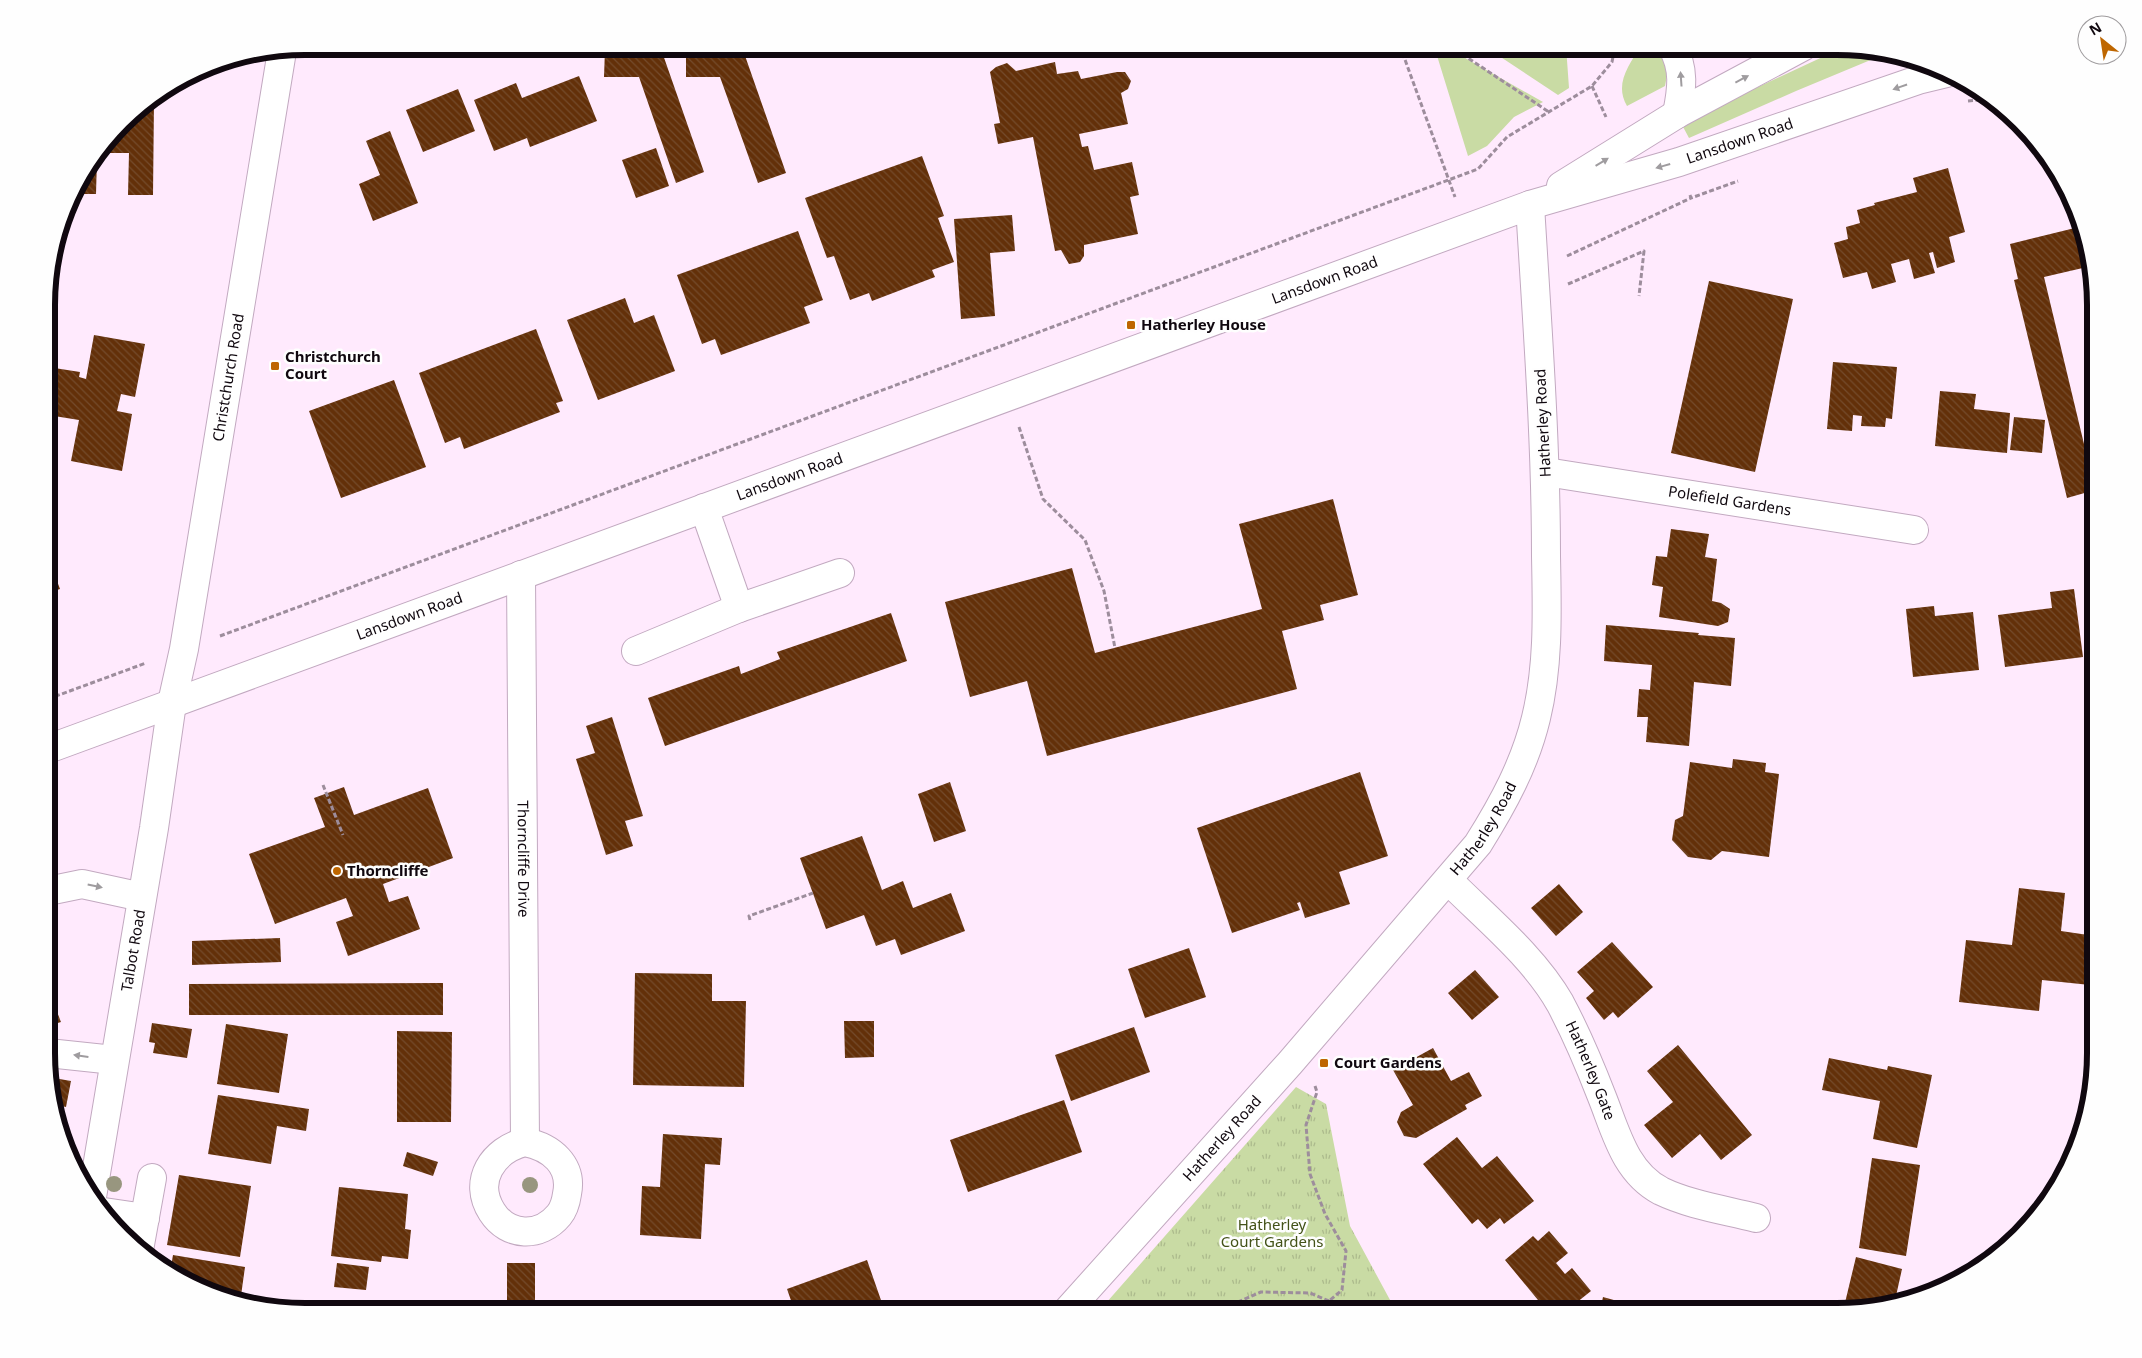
<svg xmlns="http://www.w3.org/2000/svg" width="2142" height="1358" viewBox="0 0 2142 1358" font-family="'Noto Sans',sans-serif">
	<style>
		.grass { fill: #c9dba4 }
		.park { fill: url(#park-tufts) }
		.building { fill: url(#building-back-hatch) }
		.lines { fill: none; stroke-linecap: round; stroke-linejoin: round }
		.minor-casing { stroke: #c2a9c0; stroke-width: 30 }
		.highway-casing { stroke: #c2a9c0; stroke-width: 30 }
		.path { stroke: #9d8d9c; stroke-width: 3; stroke-dasharray: 5 2.5; stroke-linecap: butt }
		.minor { stroke: #fff; stroke-width: 28 }
		.highway { stroke: #fff; stroke-width: 28 }
		.tree { fill: #98967f }
		.oneway { fill: #9f9c9f }
		.poi-dot { fill: #be6600; stroke: #fefefe; stroke-width: 2 }
		.labels { text-anchor: middle; stroke-width: 5; stroke-linejoin: round; paint-order: stroke }
		.street-label { font-size: 15px; fill: #10080f; stroke: #fefefe }
		.poi-label { font-size: 15px; font-weight: bold; fill: #10080f; stroke: #fefefe; text-anchor: start }
		.park-label { font-size: 15px; fill: #435218; stroke: #fefefe }
		.rim { fill: none; stroke: #10080f; stroke-width: 6 }
	</style>
	<defs>
		<pattern id="park-tufts" width="24" height="20" patternUnits="userSpaceOnUse" patternTransform="scale(1.25)"><rect width="24" height="20" fill="#c9dba4"/><path d="M3 7l-1-3M5 7V3M7 7l1-3M15 17l-1-3M17 17v-4M19 17l1-3" fill="none" stroke="#acba8c"/></pattern>
		<pattern id="building-back-hatch" width="6" height="6" patternUnits="userSpaceOnUse" patternTransform="scale(1.25)"><rect width="6" height="6" fill="#633009"/><path d="M-1 5l2 2M0 0l6 6M5-1l2 2" fill="none" stroke="#744b2c"/></pattern>
	</defs>
	<rect width="100%" height="100%" fill="#ffeafd"/>
	<path class="grass" d="M1434 46H1444L1543 102 1514 117 1487 146 1468 156Z
		M1484 46H1566L1569 88 1558 95Z
		M1641 46C1652 46 1666 53 1668 66 1668 72 1666 80 1665 86L1627 106C1614 84 1629 65 1641 46Z
		M1844 47 1885 54 1796 91 1689 138 1681 123Z"/>
	<path class="park" d="M1296 1087 1326 1104 1350 1226 1396 1311H1099Z"/>
	<path class="building" d="M605 49H661L704 172 676 183 639 77H604Z
		M686 50H743L786 173 758 183 720 77H686Z
		M1055 62 1057 74 1078 71 1081 79 1117 72H1125L1131 81 1128 89 1121 93 1128 124 1079 134 1082 147 1088 146 1094 170 1132 162 1139 195 1130 197 1138 234 1084 245V256L1080 262 1069 264 1061 250 1055 251 1033 137 998 144 994 124 1000 123 990 72 996 67 1007 63 1016 71Z
		M579 76 597 121 530 147 527 138 494 151 474 100 516 83 522 98Z
		M458 89 475 131 423 152 406 110Z
		M150 101H154L153 195H128L129 153H101L134 111Z
		M390 131 418 203 373 221 359 184 380 175 366 141Z
		M656 148 669 186 636 198 622 160Z
		M922 156 944 216 938 218 954 262 932 270 935 277 872 301 869 293 850 300 834 256 827 258 805 198Z
		M97 159 96 194H72L73 190Z
		M1948 168 1965 232 1949 237 1955 262 1937 268 1933 252 1929 253 1935 273 1914 279 1909 259 1891 264 1896 282 1872 289 1867 272 1843 278 1834 243 1848 239 1846 227 1860 223 1857 210 1875 205 1874 203 1917 192 1913 178Z
		M1012 215 1015 251 990 253 995 316 961 319 954 219Z
		M2079 227 2083 244 2088 243 2095 284 2091 285 2087 267 2044 277 2095 490 2067 498 2014 280 2018 279 2010 244Z
		M798 231 823 300 804 307 810 323 721 355 715 339 702 344 677 275Z
		M1709 281 1793 299 1755 472 1671 453Z
		M625 298 634 323 654 315 675 371 598 400 567 320Z
		M536 329 563 401 556 403 560 412 464 449 460 437 445 443 419 373Z
		M94 335 145 344 135 397 121 394 117 411 132 414 122 471 71 461 79 420 48 415V367L80 372 79 377 86 379Z
		M1833 362 1897 367 1892 419 1886 418 1885 427 1861 426 1862 416 1853 415 1852 431 1827 429Z
		M394 380 426 467 341 498 309 411Z
		M1940 391 1976 394 1974 409 2010 413 2007 453 1935 446Z
		M2014 417 2045 420 2042 453 2010 450Z
		M1333 499 1358 595 1320 605 1324 620 1282 631 1297 689 1047 756 1027 681 970 697 945 602 1072 568 1095 653 1262 609 1239 524Z
		M1671 529 1709 534 1705 557 1717 559 1712 601 1721 603 1730 609 1728 622 1718 626 1659 617 1663 587 1652 585 1656 556 1667 557Z
		M48 557 60 589 48 593Z
		M2074 589 2083 657 2005 667 1998 615 2052 608 2050 592Z
		M1934 606 1935 616 1973 612 1979 670 1913 677 1906 609Z
		M891 613 907 661 665 746 648 698 739 666 741 674 780 659 777 652Z
		M1606 625 1699 633 1698 635 1735 638 1731 686 1694 682 1689 746 1646 742 1648 717H1637L1639 689 1650 690 1652 665 1604 661Z
		M612 717 643 816 625 821 633 846 606 855 576 759 595 753 586 726Z
		M1733 759 1766 763 1765 772 1779 774 1769 857 1722 851 1711 860 1688 857 1672 840 1675 820 1683 816 1690 762 1732 768Z
		M1360 772 1388 856 1339 872 1350 904 1305 918 1300 902 1297 903 1300 910 1232 933 1197 828Z
		M950 782 966 831 934 842 918 794Z
		M344 787 354 815 428 788 453 858 383 884 389 902 408 896 420 929 348 956 336 922 353 916 346 898 275 924 249 854 325 827 314 798Z
		M862 836 882 890 903 881 913 908 951 893 965 931 901 955 895 939 876 946 864 915 826 929 800 858Z
		M1559 884 1583 912 1556 936 1531 908Z
		M2019 888 2065 893 2061 931 2095 936 2090 985 2042 980 2039 1011 1959 1002 1966 940 2012 945Z
		M280 938 281 962 192 965V941Z
		M1612 942 1653 987 1618 1018 1613 1012 1604 1020 1586 998 1594 991 1577 972Z
		M1189 948 1206 997 1145 1018 1128 969Z
		M1475 970 1499 997 1472 1020 1448 993Z
		M635 973 712 974V1001H746L744 1087 633 1085Z
		M443 983V1015H189V984Z
		M48 989 61 1022 48 1026Z
		M844 1021H874V1057L845 1058Z
		M152 1023 192 1029 187 1058 153 1053 155 1043 149 1042Z
		M226 1024 288 1034 279 1093 217 1084Z
		M1134 1027 1150 1072 1071 1101 1055 1055Z
		M397 1031 452 1032 451 1122H397Z
		M1678 1045 1752 1135 1721 1160 1700 1134 1672 1158 1644 1125 1673 1102 1647 1071Z
		M1433 1048 1451 1081 1469 1072 1482 1096 1465 1105 1467 1109 1416 1138 1404 1136 1397 1122 1401 1112 1413 1105 1393 1070Z
		M1829 1058 1887 1070 1888 1066 1932 1075 1917 1148 1873 1139 1880 1101 1822 1090Z
		M48 1077 71 1081 66 1107 55 1105 48 1087Z
		M218 1095 309 1109 306 1131 277 1126 271 1164 208 1154Z
		M1064 1100 1082 1152 968 1192 950 1140Z
		M56 1110 64 1112 62 1126 61 1124Z
		M663 1134 722 1138 720 1165 705 1164 701 1239 640 1235 642 1186 660 1187Z
		M1457 1137 1482 1168 1497 1156 1534 1201 1504 1224 1500 1218 1487 1229 1478 1219 1472 1224 1423 1164Z
		M407 1152 438 1162 433 1176 403 1166Z
		M1872 1158 1920 1165 1906 1256 1859 1248Z
		M179 1175 251 1186 240 1257 167 1245Z
		M339 1187 408 1194 405 1229 411 1230 408 1259 382 1256 381 1262 331 1256Z
		M1549 1231 1568 1253 1556 1263 1565 1274 1572 1268 1591 1291 1566 1311H1547L1505 1260 1533 1236 1538 1241Z
		M173 1255 245 1267 240 1303 170 1272Z
		M1856 1257 1902 1269 1894 1305 1843 1311Z
		M867 1260 882 1303 859 1312H795L787 1289Z
		M337 1263 369 1267 366 1290 334 1287Z
		M507 1263H535V1301L507 1300Z
		M1603 1297 1639 1307 1638 1311H1600Z"/>
	<g class="lines">
		<defs>
			<g id="minor">
				<path d="M1672 46C1685 69 1682 89 1677 114"/>
				<path id="s1" d="M1546 472 1914 530"/>
				<path d="M704 508 739 608"/>
				<path id="s2" d="M521 575 525 1142"/>
				<path d="M636 651 739 608 840 573"/>
				<path id="s3" d="M1448 880C1486 918 1534 957 1560 1003 1576 1033 1590 1066 1602 1097 1616 1132 1625 1172 1661 1191 1690 1205 1725 1210 1756 1218"/>
				<path d="M48 891 82 884 142 897"/>
				<path d="M48 1053 114 1060"/>
				<path d="M525 1142C551 1147 573 1165 567 1194 566 1201 564 1209 559 1215 540 1238 508 1237 492 1212 472 1181 493 1150 525 1142Z"/>
				<path id="s4" d="M92 1197 154 828 172 703 184 649 282 51"/>
				<path d="M104 1212 145 1218"/>
				<path d="M139 1250 152 1178"/>
				<path id="s5" d="M1067 1311 1290 1063 1478 844C1503 804 1525 764 1536 718 1549 665 1547 610 1546 556 1546 439 1537 322 1530 205"/>
			</g>
			<g id="highway">
				<path d="M1561 186 1677 114 1804 46"/>
				<path id="s6" d="M48 749 1530 205 1679 162 1918 80 1947 73"/>
			</g>
		</defs>
		<use href="#minor" class="minor-casing"/>
		<use href="#highway" class="highway-casing"/>
		<path class="path" d="M947 46V48
			M1400 46 1455 197
			M1450 46 1549 112
			M1592 86 1606 117
			M1968 101 1991 99
			M1690 195 1691 198 1738 181
			M1567 256 1691 198
			M1568 284 1644 251 1639 296
			M1019 427 1043 499 1085 540 1104 591 1115 648
			M220 636 1478 169 1507 137 1592 86 1612 62 1615 46
			M48 699 146 663
			M323 785 343 835
			M750 920 749 916 813 893
			M1315 1086 1317 1092 1306 1125 1310 1174 1325 1214 1346 1251 1342 1290 1329 1301
			M1217 1311 1261 1292 1310 1293 1329 1301 1335 1311"/>
		<use href="#minor" class="minor"/>
		<use href="#highway" class="highway"/>
	</g>
	<g class="tree">
		<circle cx="114" cy="1184" r="8"/>
		<circle cx="530" cy="1185" r="8"/>
	</g>
	<defs><path id="oneway-solid" d="M-6-.8H1V-3.2L6.5 0L1 3.2V.8H-6Z" transform="scale(1.25)"/></defs>
	<g class="oneway">
		<use href="#oneway-solid" transform="translate(1681 79) rotate(-94)"/>
		<use href="#oneway-solid" transform="translate(1742 79) rotate(-28)"/>
		<use href="#oneway-solid" transform="translate(1900 87) rotate(161)"/>
		<use href="#oneway-solid" transform="translate(1602 162) rotate(-31)"/>
		<use href="#oneway-solid" transform="translate(1663 166) rotate(164)"/>
		<use href="#oneway-solid" transform="translate(95 886) rotate(12)"/>
		<use href="#oneway-solid" transform="translate(81 1056) rotate(-172)"/>
	</g>
	<g class="poi-dot">
		<rect x="1126" y="320" width="10" height="10" rx="2.5"/>
		<rect x="270" y="361" width="10" height="10" rx="2.5"/>
		<circle cx="337" cy="871" r="5"/>
		<rect x="1319" y="1058" width="10" height="10" rx="2.5"/>
	</g>
	<g class="labels">
		<g class="street-label">
			<text dy="5" stroke="none"><textPath href="#s6" startOffset="1798">Lansdown Road</textPath></text>
			<text dy="5" stroke="none"><textPath href="#s6" startOffset="1360">Lansdown Road</textPath></text>
			<text dy="5" stroke="none"><textPath href="#s4" startOffset="831">Christchurch Road</textPath></text>
			<text transform="translate(1543 423) rotate(-93)" y="5">Hatherley Road</text>
			<text dy="5" stroke="none"><textPath href="#s6" startOffset="790">Lansdown Road</textPath></text>
			<text dy="5" stroke="none"><textPath href="#s1" startOffset="186">Polefield Gardens</textPath></text>
			<text dy="5" stroke="none"><textPath href="#s6" startOffset="385">Lansdown Road</textPath></text>
			<text dy="5" stroke="none"><textPath href="#s5" startOffset="638">Hatherley Road</textPath></text>
			<text dy="5" stroke="none"><textPath href="#s2" startOffset="284">Thorncliffe Drive</textPath></text>
			<text dy="5" stroke="none"><textPath href="#s4" startOffset="250">Talbot Road</textPath></text>
			<text dy="5" stroke="none"><textPath href="#s3" startOffset="241">Hatherley Gate</textPath></text>
			<text dy="5" stroke="none"><textPath href="#s5" startOffset="232">Hatherley Road</textPath></text>
		</g>
		<g class="poi-label">
			<text x="1141" y="330">Hatherley House</text>
			<text x="285" y="362">Christchurch<tspan x="285" dy="17">Court</tspan></text>
			<text x="347" y="876">Thorncliffe</text>
			<text x="1334" y="1068">Court Gardens</text>
		</g>
		<g class="park-label">
			<text x="1272" y="1230">Hatherley<tspan x="1272" dy="17">Court Gardens</tspan></text>
		</g>
	</g>
	<path d="M0 0H2142V1358H0ZM305 55H1837A250 250 0 0 1 2087 305V1053A250 250 0 0 1 1837 1303H305A250 250 0 0 1 55 1053V305A250 250 0 0 1 305 55Z" fill="#fefefe" fill-rule="evenodd"/>
	<path class="rim" d="M305 55H1837A250 250 0 0 1 2087 305V1053A250 250 0 0 1 1837 1303H305A250 250 0 0 1 55 1053V305A250 250 0 0 1 305 55Z"/>
	<g transform="translate(2102 40) rotate(330)"><circle r="24" fill="#fefefe" stroke="#9f9c9e"/>
	<path d="M0-4L9 19L0 12L-9 19Z" fill="#be6600"/>
	<text y="-8" font-size="14" font-weight="bold" text-anchor="middle" fill="#10080f">N</text>
	</g>
</svg>
